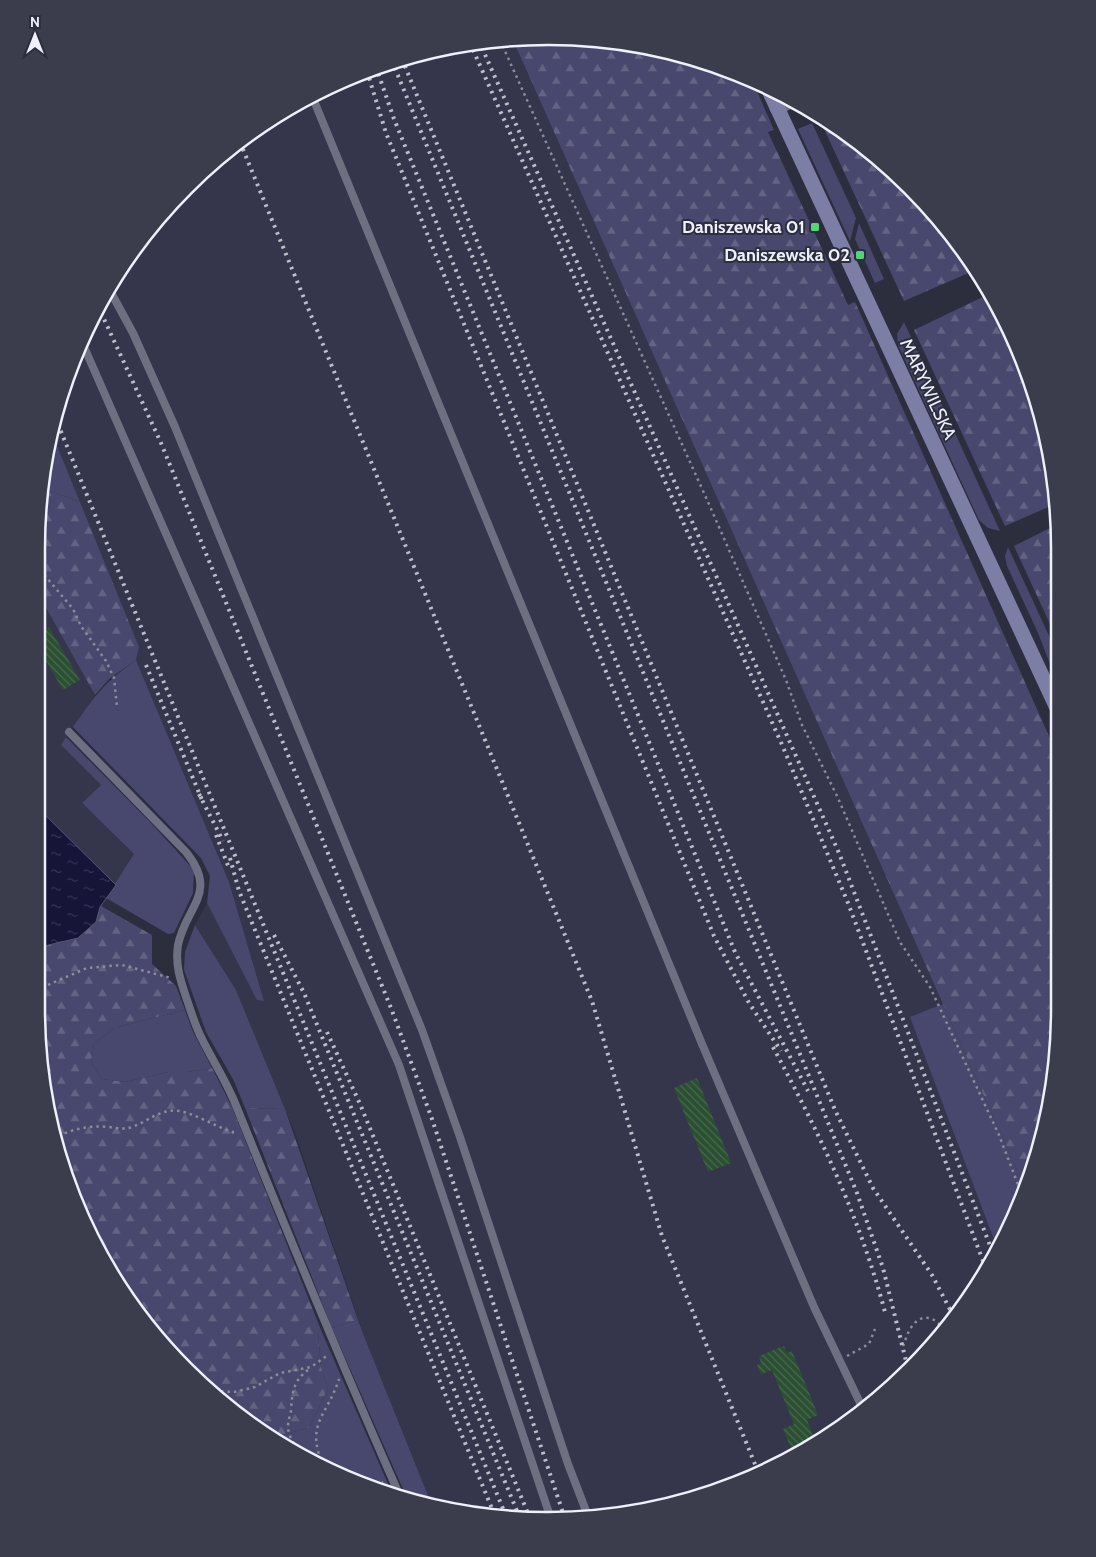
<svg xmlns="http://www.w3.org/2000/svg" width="1096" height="1557" viewBox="0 0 1096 1557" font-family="Cabin,sans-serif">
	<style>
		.built { fill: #35364c }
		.grass { fill: #48486e }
		.forest { fill: url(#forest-firs) }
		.water { fill: url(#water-ripples); stroke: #575672 }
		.building { fill: url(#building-back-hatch) }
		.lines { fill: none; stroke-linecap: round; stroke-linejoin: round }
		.path { stroke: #8b8c99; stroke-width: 2.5; stroke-dasharray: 2.5 4; stroke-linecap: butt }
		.lane { stroke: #6e6f81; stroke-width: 8 }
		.street { stroke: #6e6f81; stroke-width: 15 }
		.secondary { stroke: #7d7ea6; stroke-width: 15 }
		.rail { stroke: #bdbeca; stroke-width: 4; stroke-dasharray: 2.5 5; stroke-linecap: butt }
		.poi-dot { fill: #51d674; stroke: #2c2d3d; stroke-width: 2 }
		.labels { text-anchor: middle; stroke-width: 4; stroke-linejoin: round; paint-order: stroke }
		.poi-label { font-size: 18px; font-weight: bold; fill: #eff0fb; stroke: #2c2d3d; text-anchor: end }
		.street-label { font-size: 18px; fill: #eff0fb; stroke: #2c2d3d }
		.rim { fill: none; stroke: #eff0fb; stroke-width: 2.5 }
	</style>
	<defs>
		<pattern id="forest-firs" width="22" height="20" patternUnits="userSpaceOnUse" patternTransform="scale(1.25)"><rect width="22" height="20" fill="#48486e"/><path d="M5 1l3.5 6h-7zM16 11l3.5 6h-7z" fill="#636384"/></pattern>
		<pattern id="water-ripples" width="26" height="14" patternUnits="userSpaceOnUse" patternTransform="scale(1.25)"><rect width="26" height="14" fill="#161437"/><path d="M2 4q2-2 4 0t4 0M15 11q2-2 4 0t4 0" fill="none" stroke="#383655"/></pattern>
		<pattern id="building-back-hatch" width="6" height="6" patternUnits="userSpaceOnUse" patternTransform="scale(1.25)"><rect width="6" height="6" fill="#2a4f31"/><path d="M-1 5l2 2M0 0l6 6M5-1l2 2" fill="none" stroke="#496950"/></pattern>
	</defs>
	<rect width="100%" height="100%" fill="#2c2d3d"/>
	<path class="built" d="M513 40 1025 1188 1007 1235 954 1320 886 1394 774 1468 681 1503 615 1516H481L431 1503 364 1336 295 1133 236 990 195 925 207 903 235 955 264 1001 229 882 136 660 139 647 51 431 75 352 105 292 142 236 210 163 292 105 383 64 481 41Z
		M36 590 95 695 61 745 101 785 82 803 134 854 116 885 36 806Z"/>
	<path class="grass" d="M812 123 856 218 850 241 798 129Z
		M859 223 884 279 875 283 855 239Z
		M904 322 1000 531 988 528 979 520 898 345 897 334Z
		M51 431 80 502 42 488 46 448Z
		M1008 547 1056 651 1057 682 1038 633 1007 566 1005 556Z
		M136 660 229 882 264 1001 257 1000 207 903 210 876 201 858 73 727C95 695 104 683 136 660Z
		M66 737 151 823 194 870 193 893 174 933 168 934 106 898 134 854 82 803 101 785 61 745Z
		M195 925 236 990 285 1109 245 1108 234 1081 206 1032 184 970 185 952Z
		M943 1004 1025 1188 1007 1235 998 1250 910 1017Z
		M185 1010 193 1032 212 1068 188 1072H168L125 1082 102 1079 91 1062 94 1044 114 1028Z
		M358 1320 364 1336 431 1503 406 1496 332 1328Z
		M321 1330 392 1493 352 1482 270 1438 309 1428 328 1388 321 1367 318 1331Z"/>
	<path class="forest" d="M581 37 680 54 752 80 774 130 768 132 848 305 855 302 1057 754 1059 1042 1042 1141 1025 1188 513 40Z
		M818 116 859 142 933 210 973 271 904 301Z
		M989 294C1026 350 1055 438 1055 504L1005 526 914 330Z
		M42 488 80 502 139 647 136 660 109 679 95 695 36 590V548Z
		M1056 525V637L1014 546Z
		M101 906 152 935V964L176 986 185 1010 114 1028 94 1044 91 1062 102 1079 125 1082 168 1072H188L212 1068 232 1107 321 1330 318 1331 321 1367 328 1388 309 1428 270 1438 224 1404 208 1378 189 1369 122 1293 75 1205 54 1142 36 1009V948L78 938Z
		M245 1108 285 1109 358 1320 332 1328Z"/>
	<path class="water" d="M36 806 116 885 100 907 96 922 78 938 36 948Z"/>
	<path class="building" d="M49 627 80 680 63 690 36 643V634Z
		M697 1078 731 1163 708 1172 674 1088Z
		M784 1346 787 1353 792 1351 818 1415 807 1420 815 1441 794 1455 783 1429 794 1424 772 1370 761 1374 757 1365 761 1363 759 1356Z"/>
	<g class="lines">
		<path class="path" d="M500 40 708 502 786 680 802 725 838 798 881 898 900 942 930 987 999 1135 1022 1195
			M36 565 73 609 81 626 106 661 114 678 117 707
			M36 990 87 968 122 965 171 978
			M53 1139C71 1129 89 1125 109 1127 117 1128 124 1130 132 1127 147 1122 161 1108 179 1111 197 1114 217 1128 236 1133
			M903 1346C906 1339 908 1330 914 1324 924 1312 939 1319 944 1332
			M847 1356 869 1344 875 1329
			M308 1370C293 1381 292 1393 291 1411 290 1416 288 1421 288 1427 289 1444 305 1458 321 1461
			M208 1391 234 1392 255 1387 280 1373 311 1367 328 1355
			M323 1466C305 1422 327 1417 339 1379
			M370 1487 383 1482"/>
		<path class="lane" d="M312 96 702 1044 814 1307 863 1409
			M108 287 133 333 175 427 422 1030 460 1137 568 1464 588 1516
			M81 340 399 1065 550 1516
			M69 732 186 852C219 893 186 906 178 945 175 964 180 979 186 997 191 1011 195 1026 202 1039 213 1061 226 1081 235 1103 288 1234 342 1365 399 1494"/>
		<path class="street" d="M777 108 792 100"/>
		<path class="secondary" d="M767 86 1057 708"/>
		<path class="rail" d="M479 41 839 853 994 1256
			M470 43 783 747 848 903 986 1269
			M402 59 835 1110 873 1188 932 1275 955 1319
			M392 61 857 1193 883 1268 908 1369
			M376 67 394 119 735 952 808 1091
			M367 71 386 133 714 936 749 1003 781 1051
			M240 142 592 1001 662 1236 759 1474
			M98 306 161 443 391 1008 432 1119 564 1516
			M55 417 506 1516
			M146 665 202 800
			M199 794 223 841
			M216 835 229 868
			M230 858 239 891 495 1516
			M274 935 304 993 519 1516
			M327 1032 360 1104 529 1516
			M773 1047C820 1135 859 1215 885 1312"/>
	</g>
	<g class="poi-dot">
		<rect x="810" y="222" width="10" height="10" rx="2.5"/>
		<rect x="855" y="250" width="10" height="10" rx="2.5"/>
	</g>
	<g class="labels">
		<g class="poi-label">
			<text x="805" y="233">Daniszewska 01</text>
			<text x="850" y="261">Daniszewska 02</text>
		</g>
		<g class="street-label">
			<text transform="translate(928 389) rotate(65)" y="6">MARYWILSKA</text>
		</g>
	</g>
	<path d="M0 0H1096V1557H0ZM548 45H548A503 503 0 0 1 1051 548V1009A503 503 0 0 1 548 1512H548A503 503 0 0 1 45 1009V548A503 503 0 0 1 548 45Z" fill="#3c3d4c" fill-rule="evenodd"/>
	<path class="rim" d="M548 45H548A503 503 0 0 1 1051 548V1009A503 503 0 0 1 548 1512H548A503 503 0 0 1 45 1009V548A503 503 0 0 1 548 45Z"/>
	<g transform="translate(35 35)" stroke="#2c2d3d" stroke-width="4" paint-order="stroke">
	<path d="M0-4L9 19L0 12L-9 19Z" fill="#eff0fb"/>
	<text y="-8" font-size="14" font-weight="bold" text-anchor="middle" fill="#eff0fb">N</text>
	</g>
</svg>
